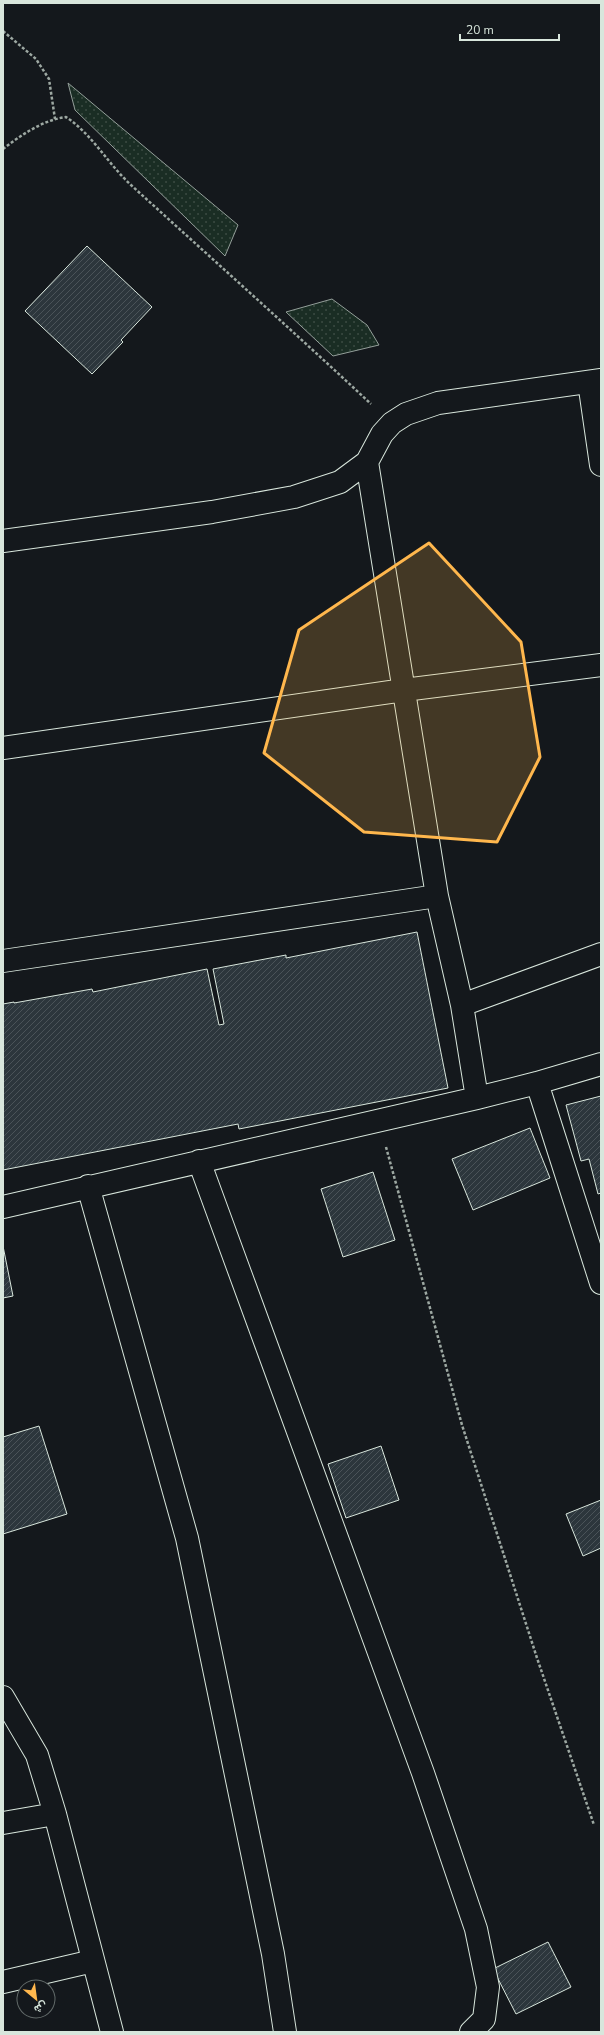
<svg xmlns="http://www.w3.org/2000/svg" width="604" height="2035" viewBox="0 0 604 2035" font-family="'Nunito Sans',Vazirmatn,sans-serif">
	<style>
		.grass { fill: url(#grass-dots); stroke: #939e99 }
		.building { fill: url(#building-hatch); stroke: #d8e6dc }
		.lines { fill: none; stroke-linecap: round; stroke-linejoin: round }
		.minor-casing { stroke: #d8e6dc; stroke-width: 24 }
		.path { stroke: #9da8a2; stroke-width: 2.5; stroke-dasharray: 3 2; stroke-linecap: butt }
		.minor { stroke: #14181c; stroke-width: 22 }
		.marked { fill: #ffb74d; fill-opacity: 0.2; stroke: #ffb74d; stroke-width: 3; stroke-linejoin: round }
	</style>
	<defs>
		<pattern id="grass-dots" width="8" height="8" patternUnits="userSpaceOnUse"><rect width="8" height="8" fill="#1a2d24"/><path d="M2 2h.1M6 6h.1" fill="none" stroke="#3b4b43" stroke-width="1.8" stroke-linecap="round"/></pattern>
		<pattern id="building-hatch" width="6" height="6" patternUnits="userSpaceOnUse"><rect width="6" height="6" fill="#2c363c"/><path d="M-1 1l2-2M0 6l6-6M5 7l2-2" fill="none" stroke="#4a5358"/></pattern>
	</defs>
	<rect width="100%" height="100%" fill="#14181c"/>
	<path class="grass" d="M68 83 238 225 225 256 75 110Z
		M332 299 367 325 379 345 333 356 286 312Z"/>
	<path class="building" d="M87 246 152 307 121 340 123 342 92 374 25 311Z
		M417 932 448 1088 239 1129 238 1124 3 1170V1004L14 1002V1003L92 989 93 992 207 969 219 1025 224 1024 213 969 286 955V958Z
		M601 1096V1193L598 1194 589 1159 581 1161 566 1105Z
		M530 1128 550 1178 473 1210 452 1159Z
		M373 1172 395 1240 343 1257 321 1189Z
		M3 1246 13 1296 3 1298Z
		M39 1426 67 1514 3 1534V1437Z
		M381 1446 399 1500 346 1518 328 1464Z
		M601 1500V1548L583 1556 566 1514Z
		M548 1942 571 1987 516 2014 493 1969Z"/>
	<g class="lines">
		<defs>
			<path id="minor" d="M589 382 601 465
				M367 462 437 896 462 1005 477 1098
				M3 541 212 512 294 497 340 482 367 462 382 434 392 423 406 414 438 403 601 380
				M3 748 404 690 601 665
				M3 961 437 896
				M462 1005 601 954
				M537 1083 601 1283
				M199 1161 423 1773 476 1929 488 1987 484 2019 471 2032
				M88 1186 187 1538 273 1954 285 2032
				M3 1207 477 1098 537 1083 601 1064
				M3 1697 37 1755 55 1814 112 2032
				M3 1823 55 1814
				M3 1982 93 1961"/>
		</defs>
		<use href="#minor" class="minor-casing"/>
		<path class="path" d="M3 31 36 59 49 79 55 119
			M3 149C21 135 43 120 66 117 92 134 108 164 131 185 211 258 292 330 371 404
			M386 1147 462 1425 537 1658 594 1825"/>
		<use href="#minor" class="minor"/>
	</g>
	<path class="marked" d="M429 543 521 642 540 757 497 842 364 832 264 753 299 630Z"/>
	<rect width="604" height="2035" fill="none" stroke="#d8e6dc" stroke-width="8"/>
	<g transform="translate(36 1999) rotate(151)"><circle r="19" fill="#14181c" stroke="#626a69"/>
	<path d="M0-3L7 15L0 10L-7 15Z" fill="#ffb74d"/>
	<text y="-6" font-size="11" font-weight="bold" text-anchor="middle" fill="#d8e6dc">ش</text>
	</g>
	<path d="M460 34v6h99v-6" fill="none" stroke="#d8e6dc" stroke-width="2"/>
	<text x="466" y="34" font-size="12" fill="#d8e6dc" stroke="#14181c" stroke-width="3" paint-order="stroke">20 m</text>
</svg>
